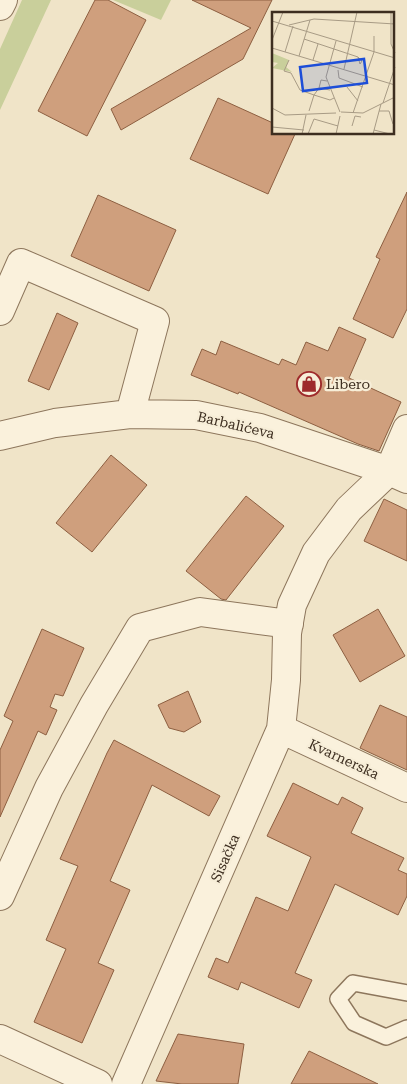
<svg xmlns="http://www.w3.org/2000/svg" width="407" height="1084" viewBox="0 0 407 1084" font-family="'Roboto Serif',serif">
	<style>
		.green { fill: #c9cf9b }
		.building { fill: #cf9f7d; stroke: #8d5f41 }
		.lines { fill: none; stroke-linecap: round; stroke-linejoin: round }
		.lane-casing { stroke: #8d765c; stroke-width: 18 }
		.street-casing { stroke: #8d765c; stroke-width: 30 }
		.lane { stroke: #faf1dc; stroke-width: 15 }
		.street { stroke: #faf1dc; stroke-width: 28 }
		.labels { text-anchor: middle; stroke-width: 4.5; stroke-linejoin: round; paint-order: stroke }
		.poi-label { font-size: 14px; fill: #3d2e20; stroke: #f7eed8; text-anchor: start }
		.street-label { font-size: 14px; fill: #3d2e20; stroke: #f7eed8 }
		.inset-road { fill: none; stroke: #a89b85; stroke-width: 1 }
		.view { fill: #1d4ed8; fill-opacity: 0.15; stroke: #1d4ed8; stroke-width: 2.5 }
		.inset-edge { fill: none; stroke: #3d2e20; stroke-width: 2.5 }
	</style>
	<rect width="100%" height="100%" fill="#f0e4c8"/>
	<path class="green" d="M22 0H51L0 110V49Z
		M113 0H171L161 20Z"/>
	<path class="building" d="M95 0H108L146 20 87 136 38 111Z
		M192 0H272L243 59 121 130 111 109 251 28Z
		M218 98 273 123V134H295L268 194 190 159Z
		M407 192V309L393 338 353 319 380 259 376 257Z
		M98 195 176 230 149 291 71 256Z
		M57 313 78 323 49 390 28 381Z
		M339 327 366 339 349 378 401 402 379 451 358 444 239 392 238 394 191 375 202 349 216 355 221 341 279 365 282 359 296 365 306 342 328 351Z
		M111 455 147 485 92 552 56 523Z
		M246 496 284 526 226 600 221 599 186 571Z
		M384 499 407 510V561L364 541Z
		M378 609 405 656 360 682 333 635Z
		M42 629 84 648 63 696 55 694 50 707 57 710 46 735 38 731 0 817V750L13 721 4 716Z
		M188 691 201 722 184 732 169 728 158 705Z
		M380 705 407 717V770L360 748Z
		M114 740 220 796 209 816 152 785 110 881 130 890 98 963 114 970 82 1043 34 1022 66 949 46 940 78 866 60 859 107 753Z
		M293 783 338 805 342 797 363 808 351 833 404 858 398 870 407 874V896L398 915 335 884 295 973 312 980 299 1008 241 982 238 990 208 977 216 958 228 963 256 897 288 911 311 857 267 836Z
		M178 1034 244 1044 238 1084H182L156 1081Z
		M309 1051 378 1084H291Z"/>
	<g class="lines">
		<defs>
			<path id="lane" d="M407 993 353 983 338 999 354 1023 386 1037 407 1028"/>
			<path id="street" d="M0 6 3 0
				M0 311 21 263 155 321 130 414
				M0 436 55 423 130 414 196 415 260 428 389 471 407 479
				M281 729 407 788
				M0 896 49 788 94 705 140 628 200 612 289 624
				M0 1039 98 1084
				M126 1084 281 729 286 680 287 633 292 605 316 553 349 509 389 471 407 429"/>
		</defs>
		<use href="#lane" class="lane-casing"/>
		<use href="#street" class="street-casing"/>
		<use href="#lane" class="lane"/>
		<use href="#street" class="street"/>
	</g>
	<defs>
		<symbol id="shop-ring" viewBox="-11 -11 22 22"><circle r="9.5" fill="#f7eed8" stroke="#9e2a2b" stroke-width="1.5"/><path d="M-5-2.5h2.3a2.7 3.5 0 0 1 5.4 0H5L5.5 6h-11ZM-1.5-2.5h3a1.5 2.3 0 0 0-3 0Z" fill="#9e2a2b"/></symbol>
	</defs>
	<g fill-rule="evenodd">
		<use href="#shop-ring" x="295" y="370" width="28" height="28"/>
	</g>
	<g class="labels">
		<g class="poi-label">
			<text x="326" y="389">Libero</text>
		</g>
		<g class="street-label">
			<text transform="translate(236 425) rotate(13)" y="5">Barbalićeva</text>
			<text transform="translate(344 759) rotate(25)" y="5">Kvarnerska</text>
			<text transform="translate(225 858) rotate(-66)" y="5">Sisačka</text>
		</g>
	</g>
	<g transform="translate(272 12)">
		<rect width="122" height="122" fill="#f0e4c8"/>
		<path d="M0 41 17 48 14 55 20 60 0 56 6 51 0 50Z" fill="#c9cf9b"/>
		<path class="inset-road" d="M119 0V32L123 41M0 9 123 46M17 13 42 7 123 12M32 27 86 45 88 52 90 49 86 45M0 28 11 0M64 29 54 65 68 100M0 36 123 73M13 40 21 14M27 44 38 8M17 48 12 59 19 61 28 78 42 83 37 99M41 48 46 32M72 57 85 0M66 58 67 66 91 75M55 69 49 68 47 76 58 78M75 75 86 89M47 76 42 83 58 88 62 86M111 91 123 55M0 96 13 103 64 101M107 99H117L121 112M69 100 91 101 123 85M81 101 102 40V24M80 114 83 104 89 105M0 115 32 118M102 118 118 122M30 122 34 103M36 122 42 107 66 114M64 122 68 104M101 122 109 92"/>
		<path class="view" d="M92 47 95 71 31 79 28 55Z"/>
		<rect width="122" height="122" class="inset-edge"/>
	</g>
</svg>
